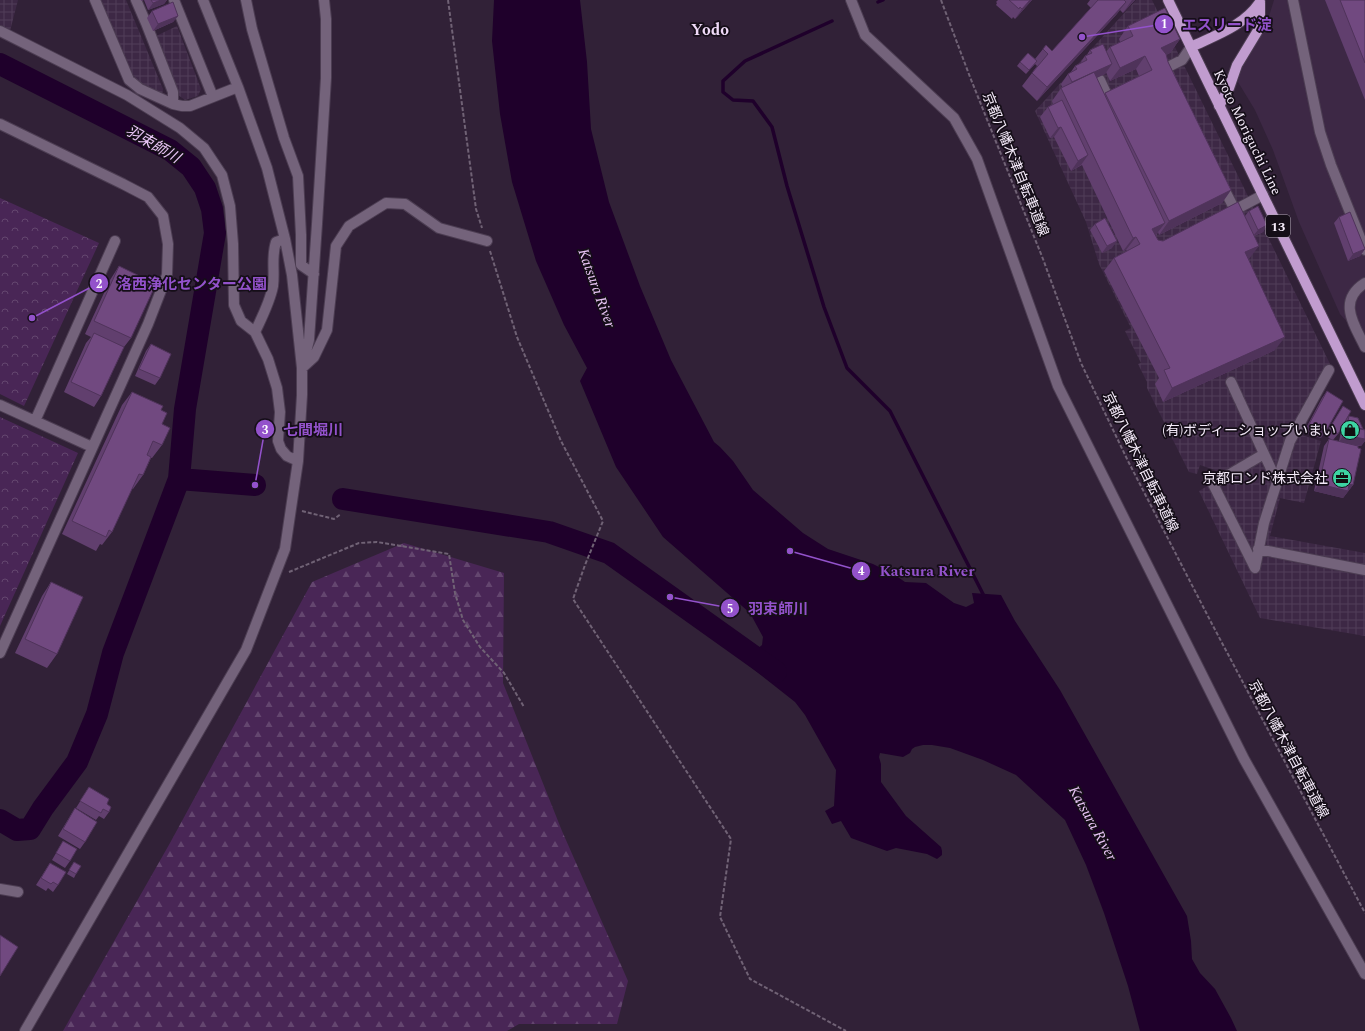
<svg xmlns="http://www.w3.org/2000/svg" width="1365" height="1031" viewBox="0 0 1365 1031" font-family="Spectral,'Noto Sans JP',serif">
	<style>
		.built { fill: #3d2845 }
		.industrial { fill: url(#industrial-grid) }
		.forest { fill: url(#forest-firs) }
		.park { fill: url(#park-crowns) }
		.water { fill: #1f002b }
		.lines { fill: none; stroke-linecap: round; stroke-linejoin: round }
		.stream { stroke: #1f002b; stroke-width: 3.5 }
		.river { stroke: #1f002b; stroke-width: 22 }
		.minor-casing { stroke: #4c3d52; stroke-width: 12 }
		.major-casing { stroke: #4c3d52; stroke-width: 12 }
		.path { stroke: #706275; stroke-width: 2; stroke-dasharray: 4 2; stroke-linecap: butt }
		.minor { stroke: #74637b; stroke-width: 10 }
		.major { stroke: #c19ccf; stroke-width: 10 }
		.wall { fill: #613f6e; fill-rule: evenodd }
		.shaded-wall { fill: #4f335a }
		.building { fill: #714980; stroke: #4f335a }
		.labels { text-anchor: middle; stroke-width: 3.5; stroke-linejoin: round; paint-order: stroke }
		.shield { fill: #150e18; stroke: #b2a9b6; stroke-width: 1 }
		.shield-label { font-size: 13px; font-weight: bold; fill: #f5ebfa }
		.street-label { font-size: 14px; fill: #f5ebfa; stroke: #150e18 }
		.poi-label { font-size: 14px; fill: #f5ebfa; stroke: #150e18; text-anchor: end }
		.water-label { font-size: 15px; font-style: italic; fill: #e8c4f5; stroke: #150e18 }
		.quarter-label { font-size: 16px; font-weight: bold; fill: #efd9f7; stroke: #150e18 }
		.leader { fill: none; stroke: #9352cb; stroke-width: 1.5 }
		.callout-dot { fill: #9352cb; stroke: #150e18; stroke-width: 1.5 }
		.mark-label { font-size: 12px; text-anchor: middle; font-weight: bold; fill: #fff }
		.callout-label { font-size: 15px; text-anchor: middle; font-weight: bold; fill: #9352cb; stroke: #150e18; stroke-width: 3.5; stroke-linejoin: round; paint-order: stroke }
	</style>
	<defs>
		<pattern id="industrial-grid" width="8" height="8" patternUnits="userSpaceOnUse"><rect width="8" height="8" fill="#3d2845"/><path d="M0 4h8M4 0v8" fill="none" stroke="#503d58"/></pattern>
		<pattern id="forest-firs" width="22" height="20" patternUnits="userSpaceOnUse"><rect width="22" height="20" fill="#492656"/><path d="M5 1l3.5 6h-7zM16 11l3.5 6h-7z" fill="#64466f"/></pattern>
		<pattern id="park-crowns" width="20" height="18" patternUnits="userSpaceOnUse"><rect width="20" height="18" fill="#492656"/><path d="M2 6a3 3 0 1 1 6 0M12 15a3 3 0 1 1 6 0" fill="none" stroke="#64466f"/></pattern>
	</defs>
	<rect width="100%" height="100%" fill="#312137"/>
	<path class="built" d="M1274 0H1365V342L1340 314 1299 222 1273 150 1255 110 1238 82 1239 71 1261 35 1270 13Z"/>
	<path class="industrial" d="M0 0H18L10 31 0 26Z
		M100 0H126L163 89 162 95 141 84 130 72Z
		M1136 0H1152L1333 370 1298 434 1321 441 1304 503 1280 498 1270 536 1365 553V636L1260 618 1199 491 1209 485 1215 470 1200 465 1197 474 1189 472 1147 388V382L1138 364 1141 363 1125 331 1131 328 1099 264 1086 222 1035 111Z
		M177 26 201 89 198 96 185 100 178 95 156 36Z"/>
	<path class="forest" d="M404 543 504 573 503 683 562 831 628 981 617 1024H519L507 1031H63L170 843 312 582Z"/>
	<path class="park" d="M0 198 99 243 24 406 0 394Z
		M0 417 78 453 0 626Z"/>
	<path class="water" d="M494 0H580L587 62 591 129 609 202 640 286 671 360 714 442 720 447 733 461 753 490 803 533 828 549 873 564 895 575 905 582 926 583 954 603 966 607 974 603 972 593 1001 595 1015 621 1060 690 1187 916 1191 941 1192 959 1200 973 1215 989 1231 1018 1237 1031H1140L1128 986 1104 913 1086 865 1065 820 1016 775 983 760 950 748 932 745H923L915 747 912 749 910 753 903 757 880 753 879 757 881 764V782L906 816 941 847 942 851V855L937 859 927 854 896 848 887 851 851 838 841 821 832 824 825 811 834 806 836 770 805 715 795 702 743 661 762 645 763 637 750 613 663 537 616 467 580 381 587 368 564 325 536 261 512 182 500 114 492 41Z"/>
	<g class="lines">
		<path class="stream" d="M878 2 883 0
			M832 21 745 61 723 81V92L733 100 753 101 772 127 787 186 824 307 847 368 890 411 984 596"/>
		<path class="river" d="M0 64 170 150 191 167 205 188 212 209 215 233 185 409 179 479 113 653 97 714 77 762 43 808 30 829 17 830 0 820
			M179 479 255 485
			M343 499 549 532 609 553 776 672"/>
		<defs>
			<path id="minor" d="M95 0 129 80 140 89 173 104 182 106H190L238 87
				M136 0 146 23 173 92V104
				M174 0 213 97
				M246 0 252 29 284 138 298 176 301 235V265L314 274
				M851 0 865 35 954 118 977 159 1058 386 1244 759 1365 974
				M1293 0 1320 132 1331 165 1365 250
				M0 31 127 95 180 128 204 148 222 175 230 206 233 244 234 305 241 321 255 332 268 359 277 388 280 412 278 441 281 449 287 456 298 461
				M1169 75 1166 68 1182 60 1191 47
				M1100 80 1107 95
				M0 124 123 184 148 197 163 216 168 244 167 275 148 324 0 653
				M1221 183 1235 210
				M1229 213 1263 195
				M1365 283C1337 301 1354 324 1365 347
				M255 332C262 317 270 302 273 286 275 271 271 257 276 242L285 239
				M304 360 309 340 317 224 326 78V19L324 0
				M302 368 314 357 327 330 336 246 349 226 386 203 405 204 439 228 487 241
				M1231 382 1277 482
				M0 405 92 447
				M35 421 115 241
				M1258 549 1365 570
				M1255 568 1264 523 1290 441 1329 370
				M1255 568 1213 484 1264 454
				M0 889 18 892
				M25 1031 246 650 285 549 298 461 302 395V368L292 275 285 239 267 168 238 87 203 0"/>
			<path id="major" d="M1168 0 1365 405
				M1191 47C1216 35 1244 26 1260 2
				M1219 106 1229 88 1237 65 1260 27V3"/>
		</defs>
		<use href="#minor" class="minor-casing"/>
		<use href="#major" class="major-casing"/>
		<path class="path" d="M448 0 476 209 482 228
			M941 0 970 77 1043 259 1081 363 1128 461 1212 624 1365 913
			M490 251 517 337 561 441 603 521 585 565 573 599 731 839 720 917 750 979 846 1031
			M302 511 334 519 341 514
			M289 572 359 543 377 542 449 554 455 593 463 620 480 647 504 673 524 707"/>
		<use href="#minor" class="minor"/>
		<use href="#major" class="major"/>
	</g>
	<path class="wall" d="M141 0H167L164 4 148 10 144 0 141 1Z
		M998 0H1032L1015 19 1013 17 1012 19 996 5 997 3 996 2Z
		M1090 0H1135L1123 13 1120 10 1116 15 1037 101 1022 86 1032 73 1037 66 1035 64 1026 74 1017 66 1020 62 1035 59 1043 49 1052 51 1091 8 1087 4Z
		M1325 0H1365V100Z
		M152 11 178 16 173 22 153 31 147 18Z
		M1128 26 1180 39 1170 53 1166 55 1168 62 1231 190 1222 203 1159 235 1158 232 1156 236 1158 240 1163 241 1245 216 1249 211 1267 225 1263 232 1254 236 1249 259 1275 350 1163 402 1155 384 1159 378 1104 271 1114 258 1127 251 1126 250 1123 251 1082 165 1071 171 1054 137 1050 138 1040 117 1048 107 1053 104 1052 101 1062 87 1061 84 1068 74 1071 72 1075 66 1079 65 1085 56 1087 55 1090 50 1106 52 1110 47 1120 42 1119 39ZM1136 69 1139 76 1105 93 1104 95 1096 78 1105 74 1106 72 1110 81Z
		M1339 217 1365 249 1360 256 1348 261 1334 223Z
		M1095 224 1112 248 1102 253 1090 230Z
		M119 266 131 338 124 347 101 396 94 407 64 392 86 343 91 337 85 334 110 280Z
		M151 344 160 378 155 385 135 376 146 351Z
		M1327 391 1321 438 1304 432 1322 398Z
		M132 392 161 410 162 445 152 458H151L143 475 133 489 132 488 112 532 102 545 100 544 96 551 62 534 122 405Z
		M1343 406 1338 434 1333 440 1339 441 1341 432 1345 426 1346 419 1349 416 1363 429 1365 430V441L1361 446H1358L1353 485 1343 498 1314 491 1324 446 1329 439 1332 440 1325 435Z
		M51 582 57 654 47 668 15 653 42 596Z
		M89 787 109 812 104 819 99 816 96 820 76 808Z
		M75 808 85 842 80 849 58 836Z
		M63 841 70 861 65 868 52 860Z
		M74 862 76 874 74 878 67 874Z
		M50 863 58 885 53 892 48 888 46 891 36 885Z"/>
	<path class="shaded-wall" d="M161 0H167L164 4 148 10 153 3Z
		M1030 0H1032L1015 19 1022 9Z
		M1132 0H1135L1123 13Z
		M1126 2 1116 15 1037 101 1047 87Z
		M178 16 173 22 153 31 158 24Z
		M1180 39 1170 53 1152 62 1161 48Z
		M1145 56 1136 69 1110 81 1120 68Z
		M1112 64 1105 74 1065 93 1072 82Z
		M1061 127 1054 137 1050 138 1058 128Z
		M1088 155 1081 165 1071 171 1078 161Z
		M1231 190 1222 203 1159 235 1169 221Z
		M1165 223 1155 236 1152 229Z
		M1267 225 1263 232 1253 236 1258 230Z
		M1136 237 1126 250 1123 251 1133 238Z
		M1117 241 1112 248 1102 253 1107 246Z
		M1259 246 1249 259 1236 265 1245 252Z
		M1365 249 1360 256 1348 261 1353 254Z
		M1285 337 1275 350 1163 402 1172 388Z
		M1308 426 1326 431 1321 438 1304 432Z
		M1344 435 1365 439V441L1361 446 1339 442Z
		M1319 484H1349L1353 485 1343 498 1314 491Z"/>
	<path class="building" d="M151 0H161L153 3Z
		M1009 0H1030L1022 9 1020 7 1019 9Z
		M1098 0H1124L1126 2 1047 87 1032 73 1048 54 1043 49 1046 45 1052 51Z
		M1340 0H1365V63Z
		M173 2 178 16 158 24 152 11Z
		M1165 8 1180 39 1161 48 1166 54 1168 62 1231 190 1169 221 1105 93 1152 70 1145 56 1120 68 1110 47 1133 36 1128 26Z
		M1103 44 1112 64 1072 82 1068 74 1077 69 1075 66 1087 60 1085 56 1092 53 1090 50Z
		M1028 53 1037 61 1029 70 1020 62Z
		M1094 72 1165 223 1152 229 1158 240 1163 241 1238 202 1259 246 1245 252 1285 337 1172 388 1164 370 1170 368 1114 258 1140 244 1136 237 1133 238 1061 88Z
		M1062 100 1088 155 1078 161 1061 127 1058 128 1048 107Z
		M1258 206 1267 225 1258 230 1249 211Z
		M1350 212 1365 249 1353 254 1339 217Z
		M1105 218 1117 241 1107 246 1095 224Z
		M119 266 156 284 131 338 94 321Z
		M94 333 124 347 101 396 71 382Z
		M151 344 171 354 160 378 139 369Z
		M1327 391 1343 401 1326 431 1308 426Z
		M132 392 163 406 161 410 167 413 162 424 170 428 162 445 153 441 147 455 151 457 143 475 139 474 112 532 109 530 106 537 72 521Z
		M1343 406 1351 411 1338 434 1329 429Z
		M1349 416 1358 418 1363 429 1347 426Z
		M1346 426 1365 430V439L1344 435Z
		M1329 439 1358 446V448L1361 449 1353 485 1349 484 1348 491 1319 484Z
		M51 582 83 597 57 654 25 639Z
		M89 787 109 799 107 804 111 807 109 812 103 809 101 813 80 801Z
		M75 808 97 822 85 842 63 829Z
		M63 841 77 849 70 861 56 853Z
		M74 862 81 866 76 874 69 870Z
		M50 863 66 872 58 885 53 882 51 884 41 878Z
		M0 935 18 947 0 976Z"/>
	<defs>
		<symbol id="shop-disc" viewBox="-11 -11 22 22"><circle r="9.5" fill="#3dd4a3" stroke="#150e18"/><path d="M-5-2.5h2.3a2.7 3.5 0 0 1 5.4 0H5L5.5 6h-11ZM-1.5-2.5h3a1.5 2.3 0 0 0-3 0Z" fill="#111"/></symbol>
		<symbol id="office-disc" viewBox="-11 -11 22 22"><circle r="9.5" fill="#3dd4a3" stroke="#150e18"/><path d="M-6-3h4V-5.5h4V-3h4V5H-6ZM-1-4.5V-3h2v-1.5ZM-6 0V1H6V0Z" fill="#111"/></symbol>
	</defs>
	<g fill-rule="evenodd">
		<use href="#shop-disc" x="1339" y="419" width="22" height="22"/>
		<use href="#office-disc" x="1331" y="467" width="22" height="22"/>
	</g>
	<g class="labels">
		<rect class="shield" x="1266" y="215" width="24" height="22" rx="3"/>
		<g class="shield-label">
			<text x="1278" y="231">13</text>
		</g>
		<g class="street-label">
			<text transform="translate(1248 132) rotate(64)" y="5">Kyoto Moriguchi Line</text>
			<text transform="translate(1016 164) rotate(68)" y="5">京都八幡木津自転車道線</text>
			<text transform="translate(1141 462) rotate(64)" y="5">京都八幡木津自転車道線</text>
			<text transform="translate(1289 749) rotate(62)" y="5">京都八幡木津自転車道線</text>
		</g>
		<g class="poi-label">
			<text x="1336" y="435">(有)ボディーショップいまい</text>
			<text x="1328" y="483">京都ロンド株式会社</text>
		</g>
		<g class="water-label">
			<text transform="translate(153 144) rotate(30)" y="5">羽束師川</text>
			<text transform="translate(597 288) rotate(70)" y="5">Katsura River</text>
			<text transform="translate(1093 823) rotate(61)" y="5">Katsura River</text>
		</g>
		<g class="quarter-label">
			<text x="710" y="35">Yodo</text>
		</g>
	</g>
	<path class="leader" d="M1082 37L1164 24M32 318L99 283M255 485L265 429M790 551L861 571M670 597L730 608"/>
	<g class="callout-dot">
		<circle cx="1082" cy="37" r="4"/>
		<circle cx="32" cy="318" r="4"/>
		<circle cx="255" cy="485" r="4"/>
		<circle cx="790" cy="551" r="4"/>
		<circle cx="670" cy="597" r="4"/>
		<circle cx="1164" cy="24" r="10"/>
		<circle cx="99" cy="283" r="10"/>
		<circle cx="265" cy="429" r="10"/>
		<circle cx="861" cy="571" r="10"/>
		<circle cx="730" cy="608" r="10"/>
	</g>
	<g class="mark-label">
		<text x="1164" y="28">1</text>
		<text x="99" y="288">2</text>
		<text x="265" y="434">3</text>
		<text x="861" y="575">4</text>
		<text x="730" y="613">5</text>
	</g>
	<g class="callout-label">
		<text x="1227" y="30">エスリード淀</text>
		<text x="192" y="289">洛西浄化センター公園</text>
		<text x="313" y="435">七間堀川</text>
		<text x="927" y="576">Katsura River</text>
		<text x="778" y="614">羽束師川</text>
	</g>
</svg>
